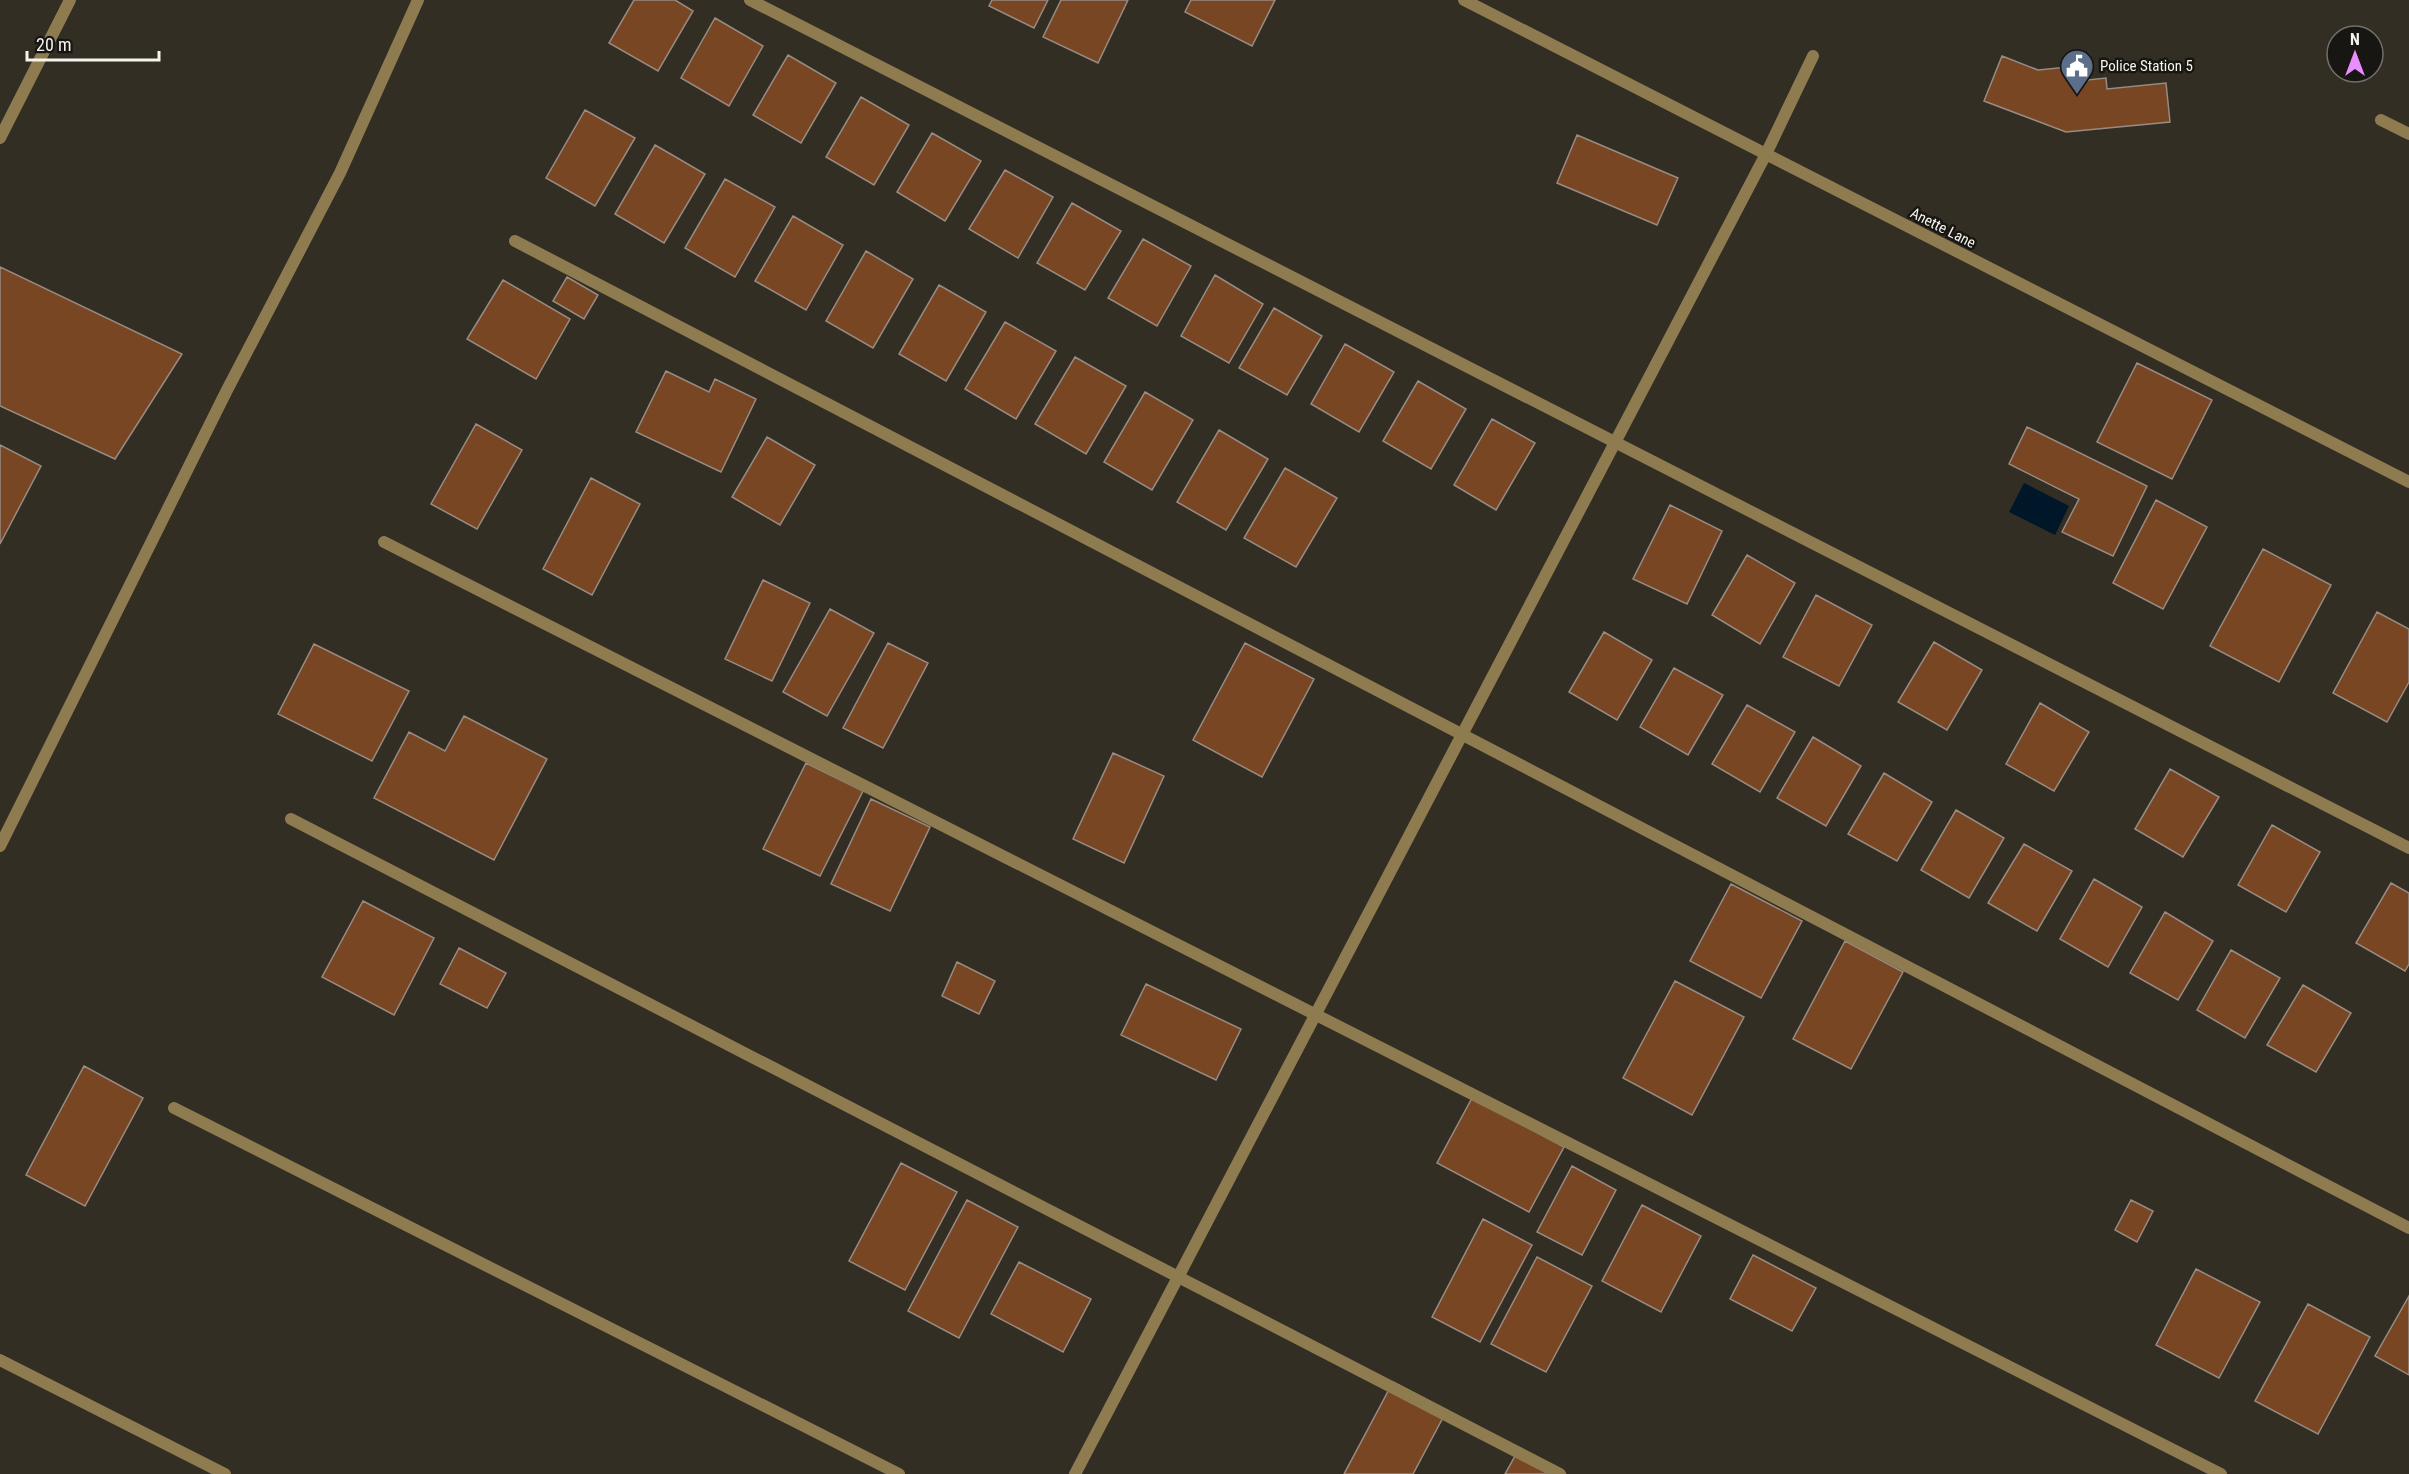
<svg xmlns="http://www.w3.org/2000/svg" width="2409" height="1474" viewBox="0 0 2409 1474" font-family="'Roboto Condensed',sans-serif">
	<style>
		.water { fill: #001729 }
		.building { fill: #784623; stroke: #988b83; stroke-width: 1.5 }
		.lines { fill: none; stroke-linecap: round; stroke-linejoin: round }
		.street { stroke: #8e7b50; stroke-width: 12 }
		.labels { text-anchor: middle; stroke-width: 5; stroke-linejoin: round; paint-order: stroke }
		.poi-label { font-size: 15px; fill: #f6f4ed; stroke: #181612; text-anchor: start }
		.street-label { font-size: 15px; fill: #f6f4ed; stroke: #181612 }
	</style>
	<rect width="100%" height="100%" fill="#322e23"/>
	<path class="water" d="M2024 483 2069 506 2055 535 2009 512Z"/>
	<path class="building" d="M634 0H675L693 11 658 71 609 43Z
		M992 0H1048L1034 28 989 6Z
		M1061 0H1128L1098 63 1043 37Z
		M1191 0H1275L1252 46 1185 12Z
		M715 18 763 46 729 106 681 78Z
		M788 55 836 83 801 143 753 115Z
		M2002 56 2038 70 2068 67 2069 82 2106 78 2107 89 2166 83 2170 122 2066 132 1984 101Z
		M861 97 909 125 874 185 826 157Z
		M585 110 635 138 595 206 546 178Z
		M932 133 981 161 945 221 897 192Z
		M1577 135 1678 178 1657 225 1557 183Z
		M655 145 705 174 664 243 615 214Z
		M1005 170 1053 197 1018 258 969 229Z
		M725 179 775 207 735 277 685 248Z
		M1072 203 1121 231 1085 290 1037 263Z
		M793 216 843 245 806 310 755 281Z
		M1143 239 1191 266 1157 326 1108 298Z
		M866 251 913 279 873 348 826 321Z
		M0 267 182 354 115 459 0 406Z
		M1215 275 1263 304 1229 363 1181 336Z
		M567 277 598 295 584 319 553 301Z
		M503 280 570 319 536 379 467 339Z
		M939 285 986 312 946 381 899 354Z
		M1274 308 1322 336 1287 395 1239 368Z
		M1005 322 1056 351 1016 419 965 389Z
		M1345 344 1394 372 1359 432 1311 404Z
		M1075 357 1126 386 1086 454 1035 424Z
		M2137 363 2212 400 2172 479 2097 442Z
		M666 371 709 392 715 379 756 399 721 472 636 432Z
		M1418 381 1466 409 1431 469 1383 441Z
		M1145 392 1193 420 1152 490 1104 462Z
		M1492 419 1535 443 1496 510 1454 485Z
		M476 424 522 450 477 529 431 504Z
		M2027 427 2147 486 2113 556 2062 532 2079 499 2009 464Z
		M1219 430 1268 459 1226 530 1177 502Z
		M767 437 815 465 780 525 732 497Z
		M0 445 41 466 0 544Z
		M1285 468 1337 498 1296 567 1244 538Z
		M591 478 640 504 592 595 543 569Z
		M2156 500 2207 527 2163 609 2113 583Z
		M1670 505 1722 531 1687 604 1633 579Z
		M2263 549 2331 585 2279 682 2210 646Z
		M1747 555 1795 583 1760 644 1712 615Z
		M763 580 810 603 772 681 725 659Z
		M1816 595 1872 625 1839 686 1783 657Z
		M830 609 874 633 827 716 783 692Z
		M2377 612 2409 629V682L2387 722 2333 693Z
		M1604 632 1652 660 1617 720 1569 692Z
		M1934 642 1982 670 1947 730 1898 702Z
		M888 643 928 663 883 748 843 728Z
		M1245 643 1314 679 1262 777 1193 740Z
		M314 644 409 691 372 761 278 714Z
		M1674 668 1723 695 1688 755 1640 727Z
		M2040 703 2089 732 2054 791 2006 764Z
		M1747 705 1795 732 1760 792 1712 764Z
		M464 716 547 759 494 860 374 798 409 732 445 751Z
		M1813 737 1861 766 1826 826 1777 798Z
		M1113 753 1164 776 1124 863 1073 839Z
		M806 763 863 791 820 876 763 849Z
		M2170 769 2219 797 2183 857 2135 829Z
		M1884 773 1932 802 1897 861 1848 834Z
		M871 799 930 827 890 911 831 884Z
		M1956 810 2004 838 1969 898 1921 870Z
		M2272 825 2320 852 2286 912 2238 885Z
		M2024 844 2072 871 2037 931 1988 903Z
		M2094 879 2142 907 2108 967 2060 939Z
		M2391 883 2409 893V964L2405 971 2356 943Z
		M1731 884 1802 921 1761 998 1690 961Z
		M363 901 434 938 394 1015 322 977Z
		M2165 912 2213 941 2178 1000 2130 973Z
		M1845 941 1903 972 1851 1069 1793 1039Z
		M459 948 506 973 487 1008 440 984Z
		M2231 950 2280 978 2245 1038 2197 1010Z
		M957 962 995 981 979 1014 942 996Z
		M1675 981 1744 1017 1692 1115 1623 1078Z
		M1146 984 1241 1029 1216 1080 1121 1035Z
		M2303 985 2351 1013 2316 1072 2267 1045Z
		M84 1066 143 1098 85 1206 26 1175Z
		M1472 1098 1564 1147 1529 1212 1437 1163Z
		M901 1163 957 1192 905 1290 849 1261Z
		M1572 1166 1616 1190 1582 1255 1537 1232Z
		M967 1200 1018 1227 959 1338 908 1311Z
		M2131 1200 2153 1211 2137 1242 2115 1230Z
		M1642 1205 1701 1236 1661 1312 1602 1281Z
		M1483 1219 1532 1245 1480 1342 1432 1317Z
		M1753 1255 1816 1288 1792 1331 1730 1299Z
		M1537 1257 1592 1286 1546 1372 1491 1344Z
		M1019 1262 1091 1299 1063 1352 991 1314Z
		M2196 1269 2260 1302 2219 1378 2156 1345Z
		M2409 1296V1375L2375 1356Z
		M2308 1304 2370 1337 2318 1434 2255 1401Z
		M1393 1382 1447 1410 1413 1474H1344Z
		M1519 1449 1566 1474H1505Z"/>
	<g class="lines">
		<path class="street" d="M750 0 2409 848
			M1464 0 2409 482
			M2381 120 2409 134
			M0 138 70 0
			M515 241 2409 1228
			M384 542 2221 1474
			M291 819 1560 1474
			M0 846 226 392 340 173 418 0
			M174 1108 899 1474
			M0 1360 225 1474
			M1075 1474 1766 154 1813 56"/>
	</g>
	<defs>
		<symbol id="civic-pin" viewBox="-11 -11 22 30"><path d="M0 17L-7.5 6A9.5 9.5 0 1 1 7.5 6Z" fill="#5c6f8a" stroke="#181612"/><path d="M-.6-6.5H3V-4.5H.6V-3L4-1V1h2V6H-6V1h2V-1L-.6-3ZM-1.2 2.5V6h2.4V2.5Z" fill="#fff"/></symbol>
	</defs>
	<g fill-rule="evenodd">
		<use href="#civic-pin" x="2058" y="47" width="38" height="52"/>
	</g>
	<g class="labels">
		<g class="poi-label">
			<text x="2100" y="71">Police Station 5</text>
		</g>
		<g class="street-label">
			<text transform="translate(1943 228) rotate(27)" y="5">Anette Lane</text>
		</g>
	</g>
	<g transform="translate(2355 54)"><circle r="28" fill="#181612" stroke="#716f6a" stroke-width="1.5"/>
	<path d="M0-4.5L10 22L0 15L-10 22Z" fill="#ea8dfd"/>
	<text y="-9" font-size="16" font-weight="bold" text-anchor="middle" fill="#f6f4ed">N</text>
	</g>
	<path d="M27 51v9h132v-9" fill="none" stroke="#f6f4ed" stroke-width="3"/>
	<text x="36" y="51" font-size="18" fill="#f6f4ed" stroke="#181612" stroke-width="4.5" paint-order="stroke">20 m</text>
</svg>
